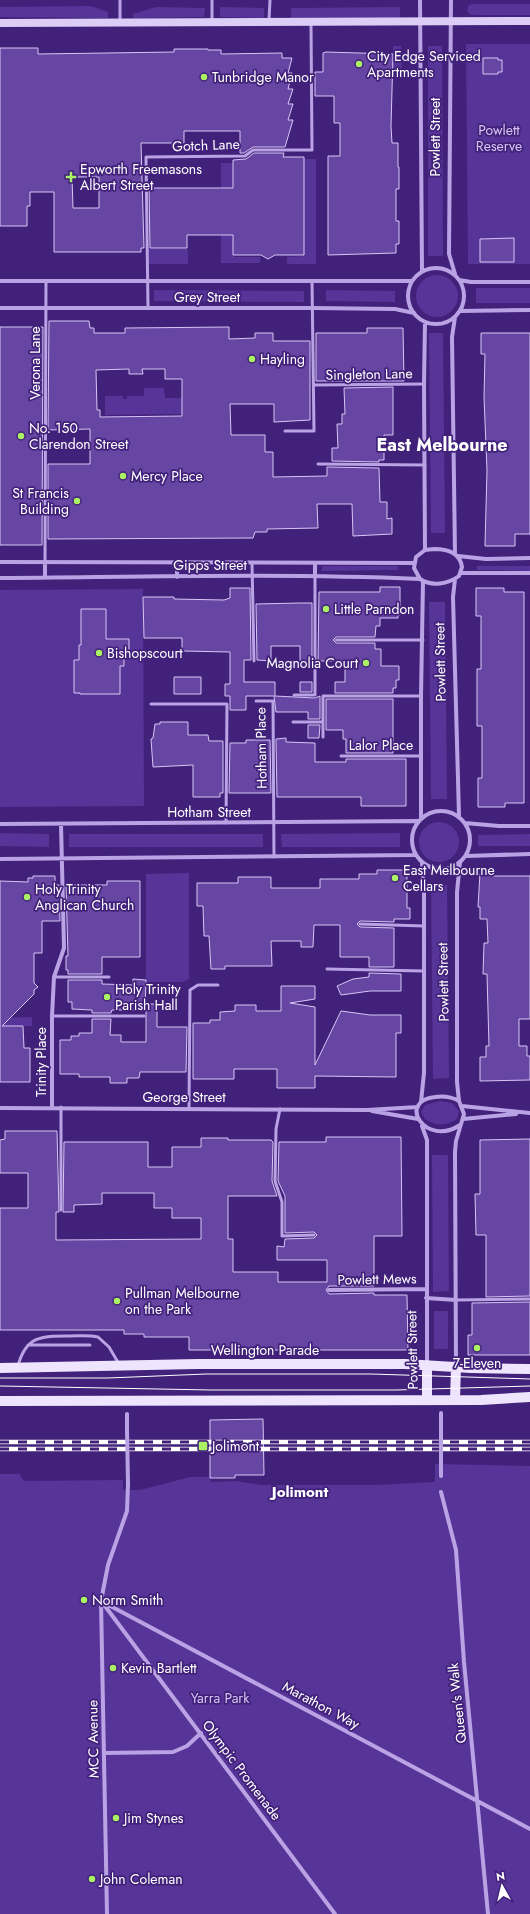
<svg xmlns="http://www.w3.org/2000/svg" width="530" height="1914" viewBox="0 0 530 1914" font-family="Jost,sans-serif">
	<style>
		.green { fill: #573498 }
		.building { fill: #6646a2; stroke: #d6c6f4; fill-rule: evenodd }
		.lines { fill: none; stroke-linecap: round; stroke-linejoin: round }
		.lane { stroke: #baa3e5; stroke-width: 3 }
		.street { stroke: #baa3e5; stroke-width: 4 }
		.secondary { stroke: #dbcdf5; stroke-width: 8 }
		.primary { stroke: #eee4fd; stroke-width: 10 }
		.tram { stroke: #fff; stroke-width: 1 }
		.rail-casing { stroke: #fff; stroke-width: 4.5 }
		.rail { stroke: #41217a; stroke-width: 3; stroke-dasharray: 9; stroke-linecap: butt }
		.street-bridge { stroke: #baa3e5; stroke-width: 4 }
		.poi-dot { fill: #aaf264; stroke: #41217a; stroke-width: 1.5 }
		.labels { text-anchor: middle; stroke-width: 3.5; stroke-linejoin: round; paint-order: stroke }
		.poi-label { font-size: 14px; fill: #fff; stroke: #41217a; text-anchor: start }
		.park-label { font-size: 14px; fill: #d6c6f4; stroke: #41217a }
		.street-label { font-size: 14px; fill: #fff; stroke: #41217a }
		.neighbourhood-label { font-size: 15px; font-weight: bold; fill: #fff; stroke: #41217a }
		.district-label { font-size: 18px; font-weight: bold; fill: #fff; stroke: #41217a }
	</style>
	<rect width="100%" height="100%" fill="#41217a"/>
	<path class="green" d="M473 4H530V15H473L469 14 467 10 469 5Z
		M91 6 108 12V18L0 17V7Z
		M156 7 205 8 204 17 133 18V14Z
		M220 7 264 8V18L220 17Z
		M400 7V18L291 19V8Z
		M466 44H530V264H468Z
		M393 46H401L402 77H393Z
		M428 46H442L443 256H428Z
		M303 159H316V264H287V257L303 256Z
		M221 163H234V257H260V263H221Z
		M149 249H188V264H149Z
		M416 296a21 21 0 1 1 42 0a21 21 0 1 1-42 0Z
		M476 288H530V303H476Z
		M154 290 304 291V302L154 301Z
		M326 290 395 291V302L326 301Z
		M429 333H443L445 533H431Z
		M144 388H164L165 398H182V414L105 415V396H123V399H127V396H144Z
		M322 566H398V570L322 571Z
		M477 566H530V571L477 570Z
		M143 589 144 806 0 807V590Z
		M429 602H445L447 799H431Z
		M419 842a20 20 0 1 1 40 0a20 20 0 1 1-40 0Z
		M0 833 49 834V847L0 846Z
		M400 833V847H282L281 834Z
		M69 834H263V847H69Z
		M530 834V846H478V835Z
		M189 873V979L183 982H146V874Z
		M431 885H447L449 1078 433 1079Z
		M32 1017V1026H23V1029H0V1018Z
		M440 1101 452 1103 459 1111 457 1119C447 1126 435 1126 425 1119L421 1112 425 1105Z
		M432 1155H448L449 1291 433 1292Z
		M434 1311H448V1349H434Z
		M435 1464 530 1466V1914H0V1474H19L24 1481 123 1480V1490H140L190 1477H210L211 1482 236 1481 261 1485H376L435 1482Z"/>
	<path class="building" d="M0 48H38V54L174 52V49H208V50H221V54L282 53V58H292L288 73H292L288 89H293L288 104H293L288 120H293L285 147H253L244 153H240V131H184V143H141L144 248H141V252H54V192H30V206H27V226H0ZM72 177H99V208H73Z
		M326 52 393 54 391 126 392 143H398V167H399V189H396V221H399V244H396V253L328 255V156H340V123H334V96H315V72H323V53Z
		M483 58H498V60H502V72H498V74H483Z
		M254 153H284L283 157H304V255H275L268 259 261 255H233V235H187V248H150L149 188H233V160L246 159Z
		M514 238V262H480V239Z
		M49 321H89L90 328H94V333H125V328L229 327V339L255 338V333H273V341H310V420L274 422V404H230L231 435H265V452H273V477L327 476V467L379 468 380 502H387V519L392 518V534L353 536 352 504H317L318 528 267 529V532H255L253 538 48 539V464H90V429L48 430ZM129 369V374H143L142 369H165V379H182V416L100 417V410H97L96 370Z
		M0 327H43L42 545H0Z
		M367 328H403L404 381H316V333H367Z
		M481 333H530V534H515V546H485L487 470 484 397 485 354H481Z
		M393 387V435H384V460H379V462L332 461V448H338L337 424H342V414H345L344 388Z
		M380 587H400V615H398V618H380V626H376L375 637H336L333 640 336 643H375V649H381V666H399V680H396V688H393V693H335V682H345V661H318L319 592H380Z
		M230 588H250L251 660H244V682H275V696L315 698 320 696V719H308V712H276L274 696H246V710H230V696H225V684H230V652L182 651V638H144L143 597H174V599L224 600 230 598Z
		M476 588H504V592H524V803H505V807H478V778H482V726H477V669H481V616H476Z
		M300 603H312V661H300V646H271V661L257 660 256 604Z
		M81 609H106V639H129V652H124V666H120V694H80V693H74V660H79V645H81Z
		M174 677H201V694H174Z
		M300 682H312V692H300Z
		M326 699H393V753H346V739H343V730H326Z
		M160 722H188V735H208L209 741H223V793H220V797H193V765L153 767 151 739 153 738 155 724H160Z
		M308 725H320L319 738H308Z
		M286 738V742L315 743V762H346V759H406V806H361V797H277L276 739Z
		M246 740H270L271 793H229L230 743H246Z
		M377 870H407V908H410V919H394V922L360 921 357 924 360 927 394 928V967H369V957H340V925H314L313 947H301V941H271L272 966H225V969H211L209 936H204L203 906H197V883H238V877H271V888H320V879H359V874H377Z
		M480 873H493V876H530V1019H519V1046H527V1056H530V1080L480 1081V1057H486V1046H489L487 974H483L484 943H488L487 919H480V907H478Z
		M33 876H55V885H59L60 921H42V953H34V983L38 987 34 990V994L2 1026H23L24 1048H30V1082H0V881L28 882V878H33Z
		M107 881H140V957H102V974H68V970H66V956H68L66 885H107Z
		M369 973 401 974V991H370L341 995 337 986 353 979 369 977Z
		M133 979 146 980 145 1010H112L111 1013H92V1010L72 1009V1002H68V980H102V984L133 985Z
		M281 986H315V999L290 1003 315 1007V1065L341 1011 370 1015H401V1033H396V1077L315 1076V1088H277V1069H234V1079H193V1023H210V1020H220V1012L235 1011V1005H256V1011H281Z
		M146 1004H157V1027H187L186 1072H140L139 1078H127V1083H110V1077H79V1074H60V1040H71V1036H79V1033H92V1019H111L110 1035H121V1042H146Z
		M5 1131H57L59 1212H56V1240L201 1239V1218H172V1208H154V1193H102V1204L74 1205V1212H63L64 1142H148V1167H172V1147H201V1138H228V1140H271L273 1142 272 1181 277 1196H228V1239H233V1272H278V1282H327V1260H277V1246L284 1247 285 1239 314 1238 317 1235 314 1232 285 1233V1196L278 1181 279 1142H326V1137H401L402 1236H374V1286H329L326 1290 329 1294 374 1293V1295H407L408 1350H189V1337H144V1334H124V1330H0V1208H28V1173H0V1140L5 1139Z
		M530 1139V1296L486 1297V1235H476L475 1194H480V1140Z
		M530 1302V1355H468V1335H472V1303Z
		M263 1419 264 1475H235V1478H210V1420Z"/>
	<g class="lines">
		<path class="lane" d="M269 20 270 0
			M120 21V0
			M212 22V0
			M148 308 146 157 245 156 253 150H312L311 24
			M314 385 424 384
			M285 431H314L312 281
			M45 445H86
			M318 464 425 465
			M45 562 46 281
			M252 563 254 661
			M336 640H423
			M294 695H315V576
			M256 701H273L274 857
			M151 704H227L226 823
			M293 722H323
			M323 737V696H421
			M341 756H421
			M360 924 424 926
			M327 969 424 971
			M54 977H109
			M52 1016H144
			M189 1108 190 990 198 985H218
			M280 1109 276 1129 275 1181 282 1202V1236L314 1235
			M61 1210V1107
			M456 1300 530 1299
			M28 1345H90
			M18 1366C26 1335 43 1336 70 1336 80 1336 90 1335 98 1337L109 1347 119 1364"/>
		<path class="street" d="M420 0 422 271
			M451 0 449 254 455 274
			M408 296a28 28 0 1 1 56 0a28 28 0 1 1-56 0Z
			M459 280 471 282H530
			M0 281H412
			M0 308H313L395 309 414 313
			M460 311 530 310
			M455 317 452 337 455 554
			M425 322 424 384 425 550
			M434 549C447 549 460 552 462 567L459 576C448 584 432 587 420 579L414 568 416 557 425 550Z
			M458 556 486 559 530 558
			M0 562 414 563
			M45 562V577
			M461 573H530
			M315 576V563
			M177 577V562
			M0 578C140 577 280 573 420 579
			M455 579 453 597 459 816
			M412 840a29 29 0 1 1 58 0a29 29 0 1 1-58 0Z
			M421 817V696L423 581
			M465 823 499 826H530
			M0 824 418 821
			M466 856 530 854
			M0 859 415 855
			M459 1101 457 1082V892L460 862
			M421 1102 424 1073V889L422 863
			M462 1106 530 1113
			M52 1107V1016L54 977 64 948 61 824
			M0 1108 367 1110 418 1107
			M372 1111 418 1119
			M463 1119 516 1114
			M422 1126 427 1140V1364
			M329 1290 426 1289
			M426 1298 456 1300
			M456 1366 455 1152 456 1141 464 1114 459 1101C452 1097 443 1096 435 1097 396 1101 426 1148 460 1125
			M441 1413V1420
			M127 1430V1414
			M441 1492 456 1550 464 1662 488 1914
			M101 1601 530 1829
			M102 1602 335 1914
			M104 1753 173 1752 187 1746 201 1733
			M107 1914 101 1601 108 1565 127 1511 128 1484"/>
		<path class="secondary" d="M0 23 530 21"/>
		<path class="primary" d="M427 1365V1400
			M0 1368 198 1364H405L471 1368 530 1369
			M455 1400 456 1367
			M0 1401 481 1400 530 1397"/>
		<path class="tram" d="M0 1378H108L206 1374H371L530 1379
			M0 1386 211 1390H396L530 1386"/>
		<defs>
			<path id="rail" d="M0 1442H530
				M0 1449H530"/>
		</defs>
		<use href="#rail" class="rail-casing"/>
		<use href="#rail" class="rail"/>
		<path class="street-bridge" d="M127 1430 128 1484
			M441 1476V1420"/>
	</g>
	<g class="poi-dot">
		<circle cx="359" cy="64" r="4"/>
		<circle cx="204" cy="77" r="4"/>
		<path d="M69 171h4v4h4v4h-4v4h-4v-4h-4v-4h4z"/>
		<circle cx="252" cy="359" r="4"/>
		<circle cx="21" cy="436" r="4"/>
		<circle cx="123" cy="476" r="4"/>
		<circle cx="77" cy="501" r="4"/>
		<circle cx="326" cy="609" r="4"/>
		<circle cx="99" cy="653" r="4"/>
		<circle cx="366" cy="663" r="4"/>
		<circle cx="395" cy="878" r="4"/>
		<circle cx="27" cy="897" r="4"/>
		<circle cx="107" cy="997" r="4"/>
		<circle cx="117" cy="1301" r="4"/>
		<circle cx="477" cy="1348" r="4"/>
		<rect x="198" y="1441" width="10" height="10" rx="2"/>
		<circle cx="84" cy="1600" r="4"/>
		<circle cx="113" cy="1668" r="4"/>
		<circle cx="116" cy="1818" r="4"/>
		<circle cx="92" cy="1879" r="4"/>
	</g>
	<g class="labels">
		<g class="poi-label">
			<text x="367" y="61">City Edge Serviced<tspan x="367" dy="16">Apartments</tspan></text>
			<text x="212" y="82">Tunbridge Manor</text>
			<text x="80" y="174">Epworth Freemasons<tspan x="80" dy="16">Albert Street</tspan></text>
			<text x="260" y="364">Hayling</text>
			<text x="29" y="433">No. 150<tspan x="29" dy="16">Clarendon Street</tspan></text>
			<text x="131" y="481">Mercy Place</text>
			<text x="69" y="498" text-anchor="end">St Francis<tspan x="69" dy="16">Building</tspan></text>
			<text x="334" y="614">Little Parndon</text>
			<text x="107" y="658">Bishopscourt</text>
			<text x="358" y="668" text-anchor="end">Magnolia Court</text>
			<text x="403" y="875">East Melbourne<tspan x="403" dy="16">Cellars</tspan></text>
			<text x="35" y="894">Holy Trinity<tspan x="35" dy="16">Anglican Church</tspan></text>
			<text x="115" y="994">Holy Trinity<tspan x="115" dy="16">Parish Hall</tspan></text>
			<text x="125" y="1298">Pullman Melbourne<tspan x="125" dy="16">on the Park</tspan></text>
			<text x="477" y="1368" text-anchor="middle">7-Eleven</text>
			<text x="212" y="1451">Jolimont</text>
			<text x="92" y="1605">Norm Smith</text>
			<text x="121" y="1673">Kevin Bartlett</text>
			<text x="124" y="1823">Jim Stynes</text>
			<text x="100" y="1884">John Coleman</text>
		</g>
		<g class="park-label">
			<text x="499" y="135">Powlett<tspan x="499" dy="16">Reserve</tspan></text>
			<text x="220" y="1703">Yarra Park</text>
		</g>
		<g class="street-label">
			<text transform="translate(435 137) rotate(-90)" y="5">Powlett Street</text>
			<text transform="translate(206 145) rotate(-2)" y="5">Gotch Lane</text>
			<text x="207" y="302">Grey Street</text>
			<text transform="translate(35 363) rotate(-90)" y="5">Verona Lane</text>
			<text transform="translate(369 374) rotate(-1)" y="5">Singleton Lane</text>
			<text x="210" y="570">Gipps Street</text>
			<text transform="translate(440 662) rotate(-91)" y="5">Powlett Street</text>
			<text x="381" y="750">Lalor Place</text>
			<text transform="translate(261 748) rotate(-91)" y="5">Hotham Place</text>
			<text x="209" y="817">Hotham Street</text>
			<text transform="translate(443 982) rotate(-91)" y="5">Powlett Street</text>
			<text transform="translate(41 1062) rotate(-90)" y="5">Trinity Place</text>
			<text x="184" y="1102">George Street</text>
			<text transform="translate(377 1279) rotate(-1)" y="5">Powlett Mews</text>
			<text x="265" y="1355">Wellington Parade</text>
			<text transform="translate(412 1350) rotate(-91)" y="5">Powlett Street</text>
			<text transform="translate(457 1703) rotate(-96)" y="5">Queen's Walk</text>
			<text transform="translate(321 1705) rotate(28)" y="5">Marathon Way</text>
			<text transform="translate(93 1739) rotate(-91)" y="5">MCC Avenue</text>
			<text transform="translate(242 1770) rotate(53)" y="5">Olympic Promenade</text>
		</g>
		<g class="neighbourhood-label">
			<text x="300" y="1497">Jolimont</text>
		</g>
		<g class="district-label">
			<text x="442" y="451">East Melbourne</text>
		</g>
	</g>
	<g transform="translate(502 1886) rotate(352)" stroke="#41217a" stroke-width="3" paint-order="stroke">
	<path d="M0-3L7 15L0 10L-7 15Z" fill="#ffffff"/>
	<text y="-6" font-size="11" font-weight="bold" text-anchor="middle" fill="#ffffff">N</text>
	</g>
</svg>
